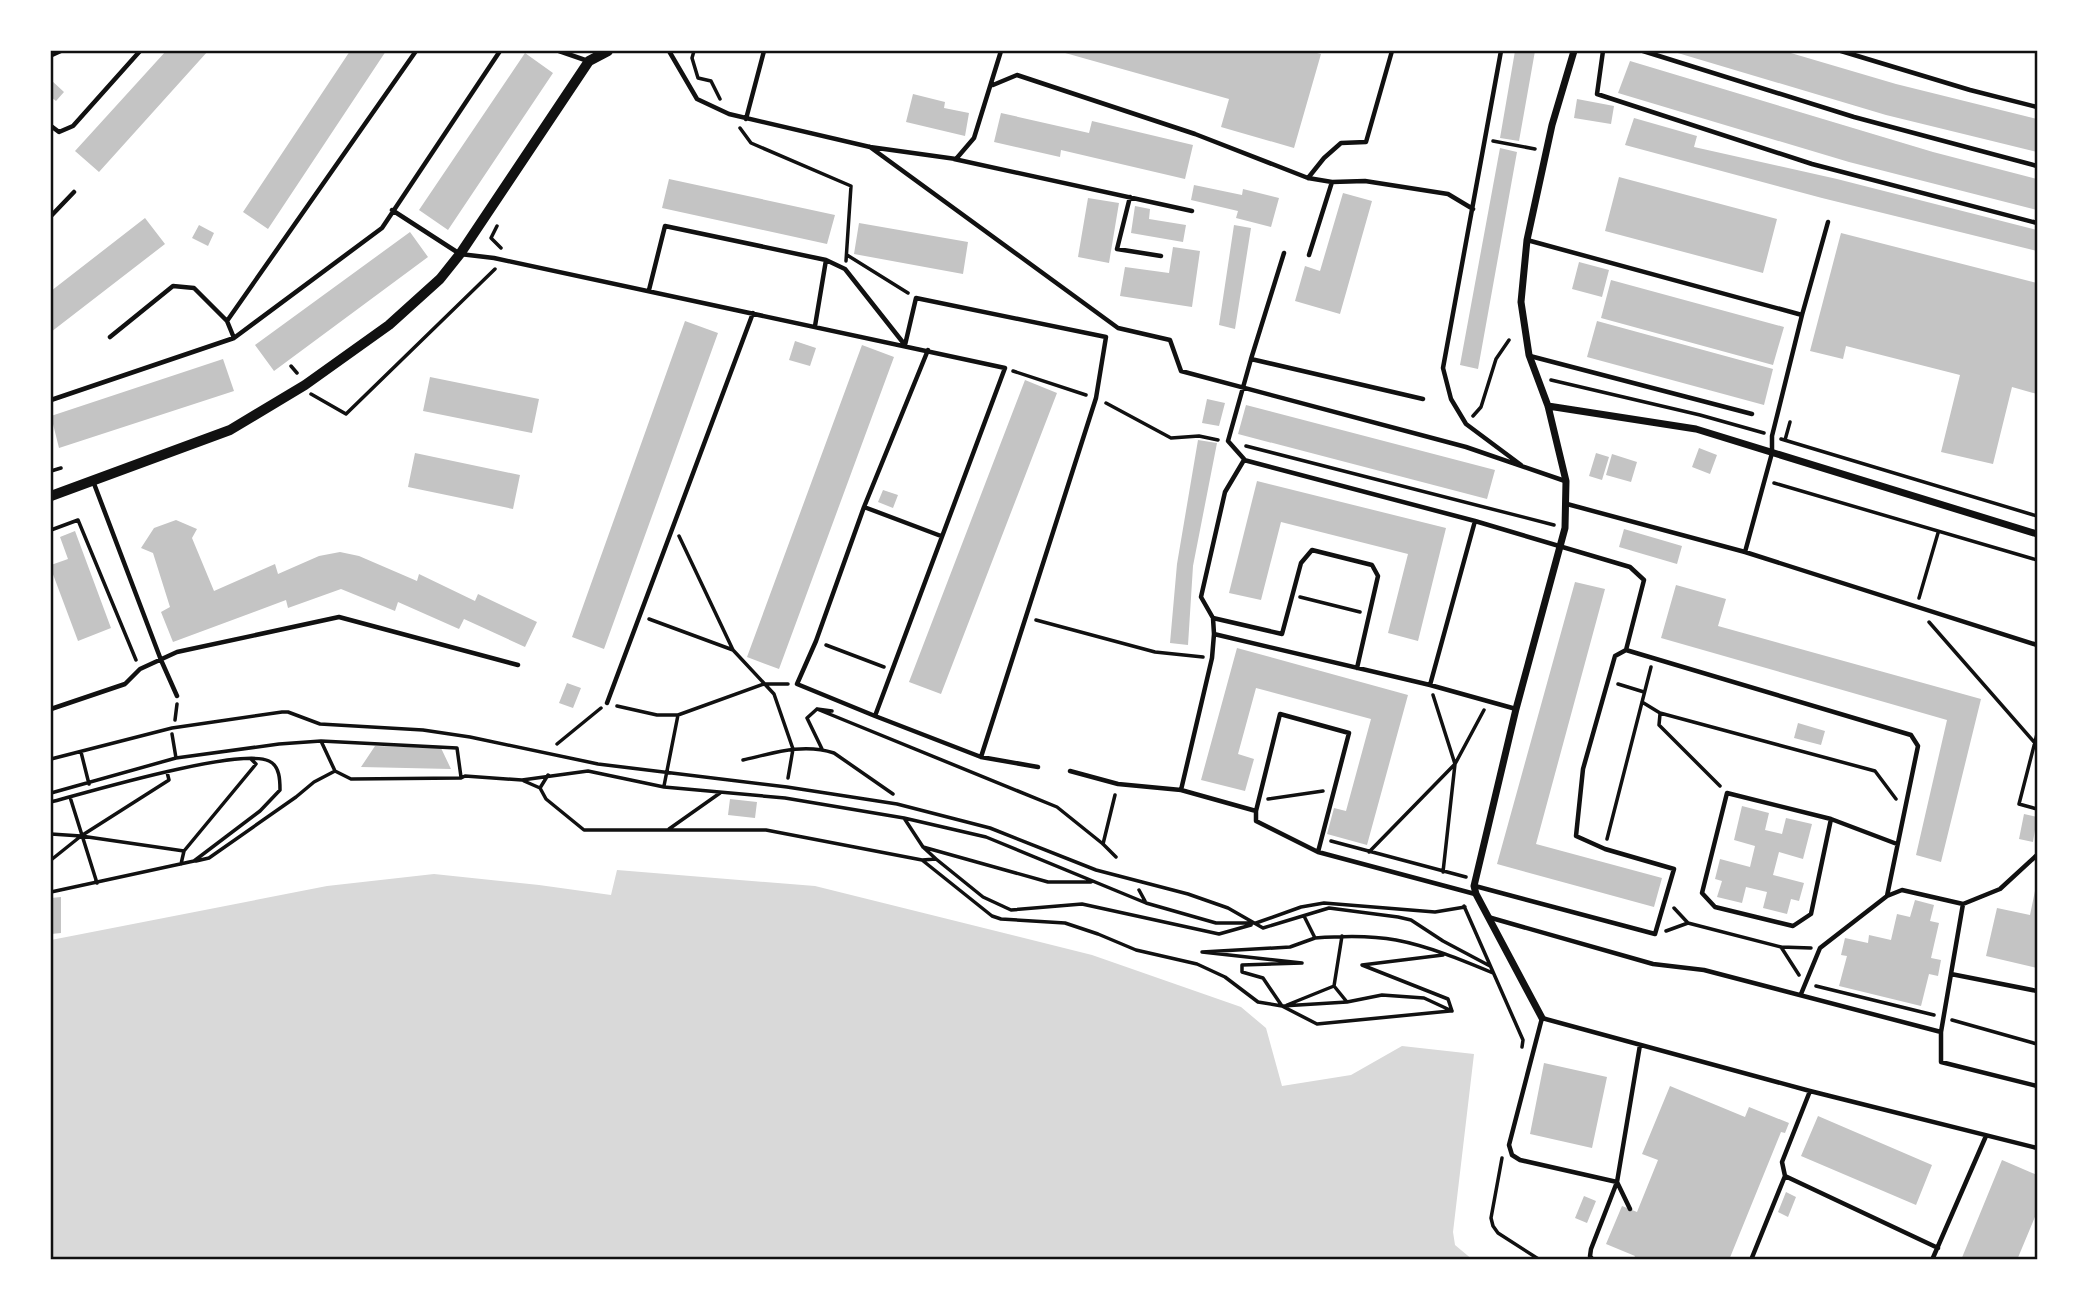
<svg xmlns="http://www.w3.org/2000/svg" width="2088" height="1311" viewBox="0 0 2088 1311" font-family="Helvetica,sans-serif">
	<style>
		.water { fill: #d9d9d9 }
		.building { fill: #c4c4c4 }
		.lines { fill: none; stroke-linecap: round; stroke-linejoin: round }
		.path { stroke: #111; stroke-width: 3.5 }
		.service { stroke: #111; stroke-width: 4.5 }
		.minor { stroke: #111; stroke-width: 7 }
		.secondary { stroke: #111; stroke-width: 10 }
		.neatline { fill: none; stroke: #111; stroke-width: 2.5 }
	</style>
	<rect width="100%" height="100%" fill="#fff"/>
	<path class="water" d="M617 870 815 886 1092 955 1241 1007 1266 1028 1282 1086 1351 1075 1402 1046 1474 1054 1453 1232 1455 1245 1473 1260H51V940L327 886 434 874 539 885 611 895Z"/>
	<path class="building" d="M166 51H208L99 172 75 151Z
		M350 51H386L268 229 243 212Z
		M1058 51H1317V53L1321 54 1294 148 1221 127 1229 99Z
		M1515 51H1535L1519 141 1500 138Z
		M1671 51H1784L1896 84 2037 119V152L1886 115Z
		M525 53 553 73 448 230 419 210Z
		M1630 61 1933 152 2037 179V210L1849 162 1618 93Z
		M51 80 64 92 56 101 51 97Z
		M913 94 945 102 944 108 969 113 965 136 906 122Z
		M1577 99 1614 106 1611 124 1574 118Z
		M1001 113 1089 133 1092 121 1193 145 1185 179 1061 150 1060 157 994 142Z
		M1634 118 1697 136 1694 147 1837 179 2037 230V251L1822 198 1625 145Z
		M1500 148 1517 152 1478 369 1460 365Z
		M1619 177 1777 219 1763 273 1605 231Z
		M669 179 835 215 827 244 662 208Z
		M1194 185 1242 195 1243 189 1279 198 1271 227 1236 218 1238 211 1191 200Z
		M1343 193 1372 201 1340 314 1295 301 1305 266 1320 271Z
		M1088 198 1119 203 1109 263 1078 257Z
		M1135 206 1150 209 1149 219 1186 225 1183 242 1131 233Z
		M145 218 165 244 51 332V291Z
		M859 223 968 242 963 274 854 254Z
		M199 225 214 233 208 246 192 238Z
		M1234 225 1251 228 1235 329 1219 325Z
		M410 232 428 257 274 371 255 345Z
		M1841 233 2037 283V394L2012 387 1993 464 1941 452 1960 375 1846 346 1843 359 1810 351Z
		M1173 247 1200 251 1192 307 1120 296 1125 267 1169 273Z
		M1579 262 1609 270 1602 297 1572 289Z
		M1611 280 1784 327 1773 365 1601 318Z
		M685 321 718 333 604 649 572 637Z
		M1597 321 1773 369 1764 405 1587 357Z
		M795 341 816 348 810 366 789 360Z
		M862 345 894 357 779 669 747 657Z
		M223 359 234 391 59 448 51 416Z
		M430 377 539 399 532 433 423 411Z
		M1025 380 1057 393 941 694 909 682Z
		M1207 399 1225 403 1219 426 1202 423Z
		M1246 405 1495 470 1487 499 1238 434Z
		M1198 440 1217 443 1193 566 1188 645 1170 643 1177 564Z
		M1699 448 1717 455 1710 474 1692 467Z
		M415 453 520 475 513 509 408 487Z
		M1596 453 1609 457 1602 480 1589 476Z
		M1612 454 1637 462 1631 482 1606 475Z
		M1257 481 1446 528 1418 641 1388 633 1408 554 1281 522 1261 600 1229 593Z
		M883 490 898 495 893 508 878 502Z
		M176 520 197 529 192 538 214 591 275 564 278 574 319 556 340 552 359 556 417 581 419 574 475 601 478 594 537 622 525 647 464 619 459 629 398 602 395 611 341 589 288 608 286 600 173 642 161 612 170 607 153 553 141 548 154 528Z
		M1624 529 1682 546 1677 564 1619 547Z
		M75 531 111 628 78 641 51 569V565L68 559 60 537Z
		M1575 582 1605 589 1536 844 1662 878 1654 907 1497 864Z
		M1676 585 1726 599 1718 626 1981 699 1941 862 1916 855 1947 720 1661 638Z
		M1237 648 1408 695 1367 845 1327 834 1334 808 1346 811 1371 719 1256 688 1238 754 1254 759 1245 791 1201 780Z
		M567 683 581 688 573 708 559 703Z
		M1798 723 1825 731 1821 745 1794 738Z
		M375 746 441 748 451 769 361 767Z
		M730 799 757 802 755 818 728 815Z
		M1742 806 1769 813 1765 830 1782 834 1786 818 1812 824 1803 859 1779 852 1773 875 1804 883 1799 901 1791 899 1787 914 1763 908 1767 892 1746 887 1742 903 1717 897 1722 881 1715 879 1720 859 1750 867 1755 846 1734 840Z
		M2024 814 2037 817 2033 842 2019 839Z
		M2036 886 2037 968 1986 956 1997 908 2030 915Z
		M61 897V933L51 934 53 920 51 898Z
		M1915 900 1934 905 1930 921 1939 923 1931 958 1941 960 1938 976 1929 974 1921 1006 1839 986 1847 956 1841 955 1845 938 1868 943 1869 935 1891 940 1897 914 1910 917Z
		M1544 1063 1607 1077 1592 1148 1530 1134Z
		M1670 1086 1745 1117 1749 1107 1789 1123 1785 1133 1781 1132 1729 1260H1633L1635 1256 1606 1244 1622 1206 1637 1212 1658 1160 1642 1154Z
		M1818 1116 1932 1165 1916 1205 1801 1156Z
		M2002 1160 2037 1175V1212L2017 1260H1961Z
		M1786 1192 1796 1197 1788 1217 1778 1212Z
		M1584 1196 1596 1201 1587 1223 1575 1218Z"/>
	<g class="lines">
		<path class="path" d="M694 51 692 58 698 78 711 81 720 99
			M51 56 62 51
			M740 128 751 143 851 186 846 261
			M1493 141 1535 149
			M497 226 491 238 501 248
			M847 255 908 293
			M291 366 297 373
			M1013 371 1086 395
			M1551 380 1700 415 1764 433
			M311 394 346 414 495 269
			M1106 403 1171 438 1199 436 1218 440
			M1473 416 1481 407 1496 359 1509 340
			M1781 439 2037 516
			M1785 440 1790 422
			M1246 446 1554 525
			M51 471 61 468
			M1774 483 2037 560
			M51 530 78 520 136 660
			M679 536 733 650 774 694 793 749 788 778
			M1300 597 1360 612
			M1919 598 1938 533
			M649 619 733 650
			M1036 620 1155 652 1203 657
			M1929 622 2035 743
			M826 645 884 667
			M1618 684 1644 692
			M1433 695 1455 764 1443 872
			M1642 702 1660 713 1875 771 1896 799
			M617 706 657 715H678
			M817 709 1057 807 1103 844 1116 857
			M1660 714 1659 725 1720 786
			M175 720 177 704
			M172 734 176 758
			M2037 734 2019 804 2037 809
			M321 741 457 748 461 777
			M557 744 601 708
			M822 749 807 718 817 709 832 711
			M81 752 89 784
			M51 759 172 728 282 712H288L320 724 423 730 470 737 598 764 787 787 897 804 990 828 1096 870 1188 894 1228 908 1263 928 1329 908 1398 917 1411 920 1443 941 1490 966
			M743 760C774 753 803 743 834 753L893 794
			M524 781 540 788 546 799 584 830H766L922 860 936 859 983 897 1011 910 1082 904 1219 934 1251 925
			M664 786 678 715 764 684H788
			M540 788 548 775
			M51 793 176 758 279 744 321 741 335 771 351 779 461 778 465 776 522 780 588 771 664 787 785 798 904 818 986 837 1146 903 1216 923H1256L1301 907 1324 903 1435 912 1465 907
			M70 797 97 883
			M1268 799 1323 791
			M51 802C88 792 240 747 269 761 280 766 280 781 280 790L260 811 194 861 51 892
			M904 818 923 847 936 859
			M669 829 720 793
			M51 834 81 836 184 851 181 864
			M1607 839 1651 667
			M1331 841 1466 877
			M1103 844 1115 795
			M923 847 1048 882H1091
			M184 851 256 764 251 759
			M1369 852 1455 764 1484 710
			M51 860 81 836 169 780 167 772
			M922 860 992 916 1001 919 1065 923 1098 934 1136 950 1197 964 1225 977 1258 1002 1282 1006 1347 1002 1382 995 1424 998 1452 1011
			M196 861 209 858 296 797 314 782 335 771
			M1139 890 1145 901
			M1464 906 1523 1040 1522 1047
			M1674 908 1688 923
			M1304 916 1315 938C1341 936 1370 935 1396 940 1428 946 1462 960 1493 973
			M1666 931 1688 923 1781 947 1799 975
			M1342 936 1334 986 1347 1002
			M1315 938 1290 947 1202 952 1302 963 1242 965V972L1263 978 1282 1006 1317 1024 1450 1011
			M1781 947 1811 948
			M1443 955 1362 965 1448 999 1452 1011
			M1816 986 1934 1015
			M1287 1005 1334 986
			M1952 1020 2037 1044
			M1502 1158 1491 1218 1493 1226 1498 1233 1540 1260"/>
		<path class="service" d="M559 51 588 61
			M669 51 697 99 729 114 870 147 956 159 974 138 1001 51
			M1501 51 1443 368 1451 399 1466 424 1521 465
			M1603 51 1597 94 1812 164 2037 223
			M1643 51 1854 117 2037 166
			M1841 51 1970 90 2037 107
			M993 85 1017 75 1195 134 1308 178 1332 182
			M746 119 764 51
			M51 126 59 132 73 126 140 51
			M870 147 1118 328 1170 340 1181 371 1466 447 1565 481
			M954 159 1192 211
			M1308 178 1324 158 1341 143 1366 142 1392 51
			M1130 197 1117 249 1161 256
			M392 210 460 254 494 258 1005 368 875 716 797 684 816 641 864 507 928 350
			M51 216 74 192
			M1527 240 1802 315 1772 436V453L1745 552
			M1309 255 1332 182 1365 181 1448 194 1473 209
			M826 260 845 269 905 345
			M649 290 665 226 826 260 815 326
			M1802 315 1828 222
			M110 337 173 286 194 288 227 321
			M234 338 227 321 416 51
			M905 345 916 298 1106 337 1096 398 981 757
			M1530 356 1752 414
			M1251 359 1284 253
			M51 400 234 338 382 228 500 51
			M1244 459 1228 441 1251 359 1423 399
			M93 481 161 660 177 696
			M1567 504 1745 552 2037 645
			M864 507 941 536
			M1213 618 1282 634 1301 563 1312 550 1372 565 1378 576 1357 668
			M1214 634 1213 618 1201 597 1225 492 1244 460 1475 521 1430 685
			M1626 650 1911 735 1918 746 1887 896
			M607 703 753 313
			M51 709 125 684 140 669 177 652 339 617 518 665
			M875 716 981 757 1038 767
			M1070 771 1118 784 1181 790
			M1256 811V821L1318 852
			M1831 819 1811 914 1793 926 1715 907 1702 893 1727 793 1831 819 1897 844
			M1475 886 1655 934 1674 869 1605 849 1576 836 1583 769 1615 656 1626 650 1644 580 1630 567 1475 521
			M1475 894 1318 852 1349 733 1280 714 1256 811 1181 790 1212 658 1214 634 1430 685 1516 709
			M1488 917 1653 964 1704 970 1941 1032V1062L2037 1086
			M1951 974 2037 991
			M1801 994 1820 948 1887 896 1902 890 1963 904 2000 889 2037 855
			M1941 1032 1963 904
			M1785 1176 1938 1248
			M1630 1209 1617 1182 1520 1160 1512 1155 1509 1145 1542 1018 1810 1091 2037 1148
			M1593 1260 1590 1256 1591 1249 1617 1182 1640 1045
			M1751 1260 1785 1176 1782 1162 1810 1091
			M1932 1260 1986 1136"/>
		<path class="minor" d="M1548 406 1696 429 2037 534
			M1542 1018 1476 894 1474 886 1516 709 1565 528 1566 481 1548 406 1529 355 1521 302 1527 240 1552 125 1574 51"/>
		<path class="secondary" d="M51 496 230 430 305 385 389 325 440 279 460 254 589 61 608 51"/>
	</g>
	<rect width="2088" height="1311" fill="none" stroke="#ffffff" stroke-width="105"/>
	<rect x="52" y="52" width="1984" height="1206" class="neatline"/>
</svg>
